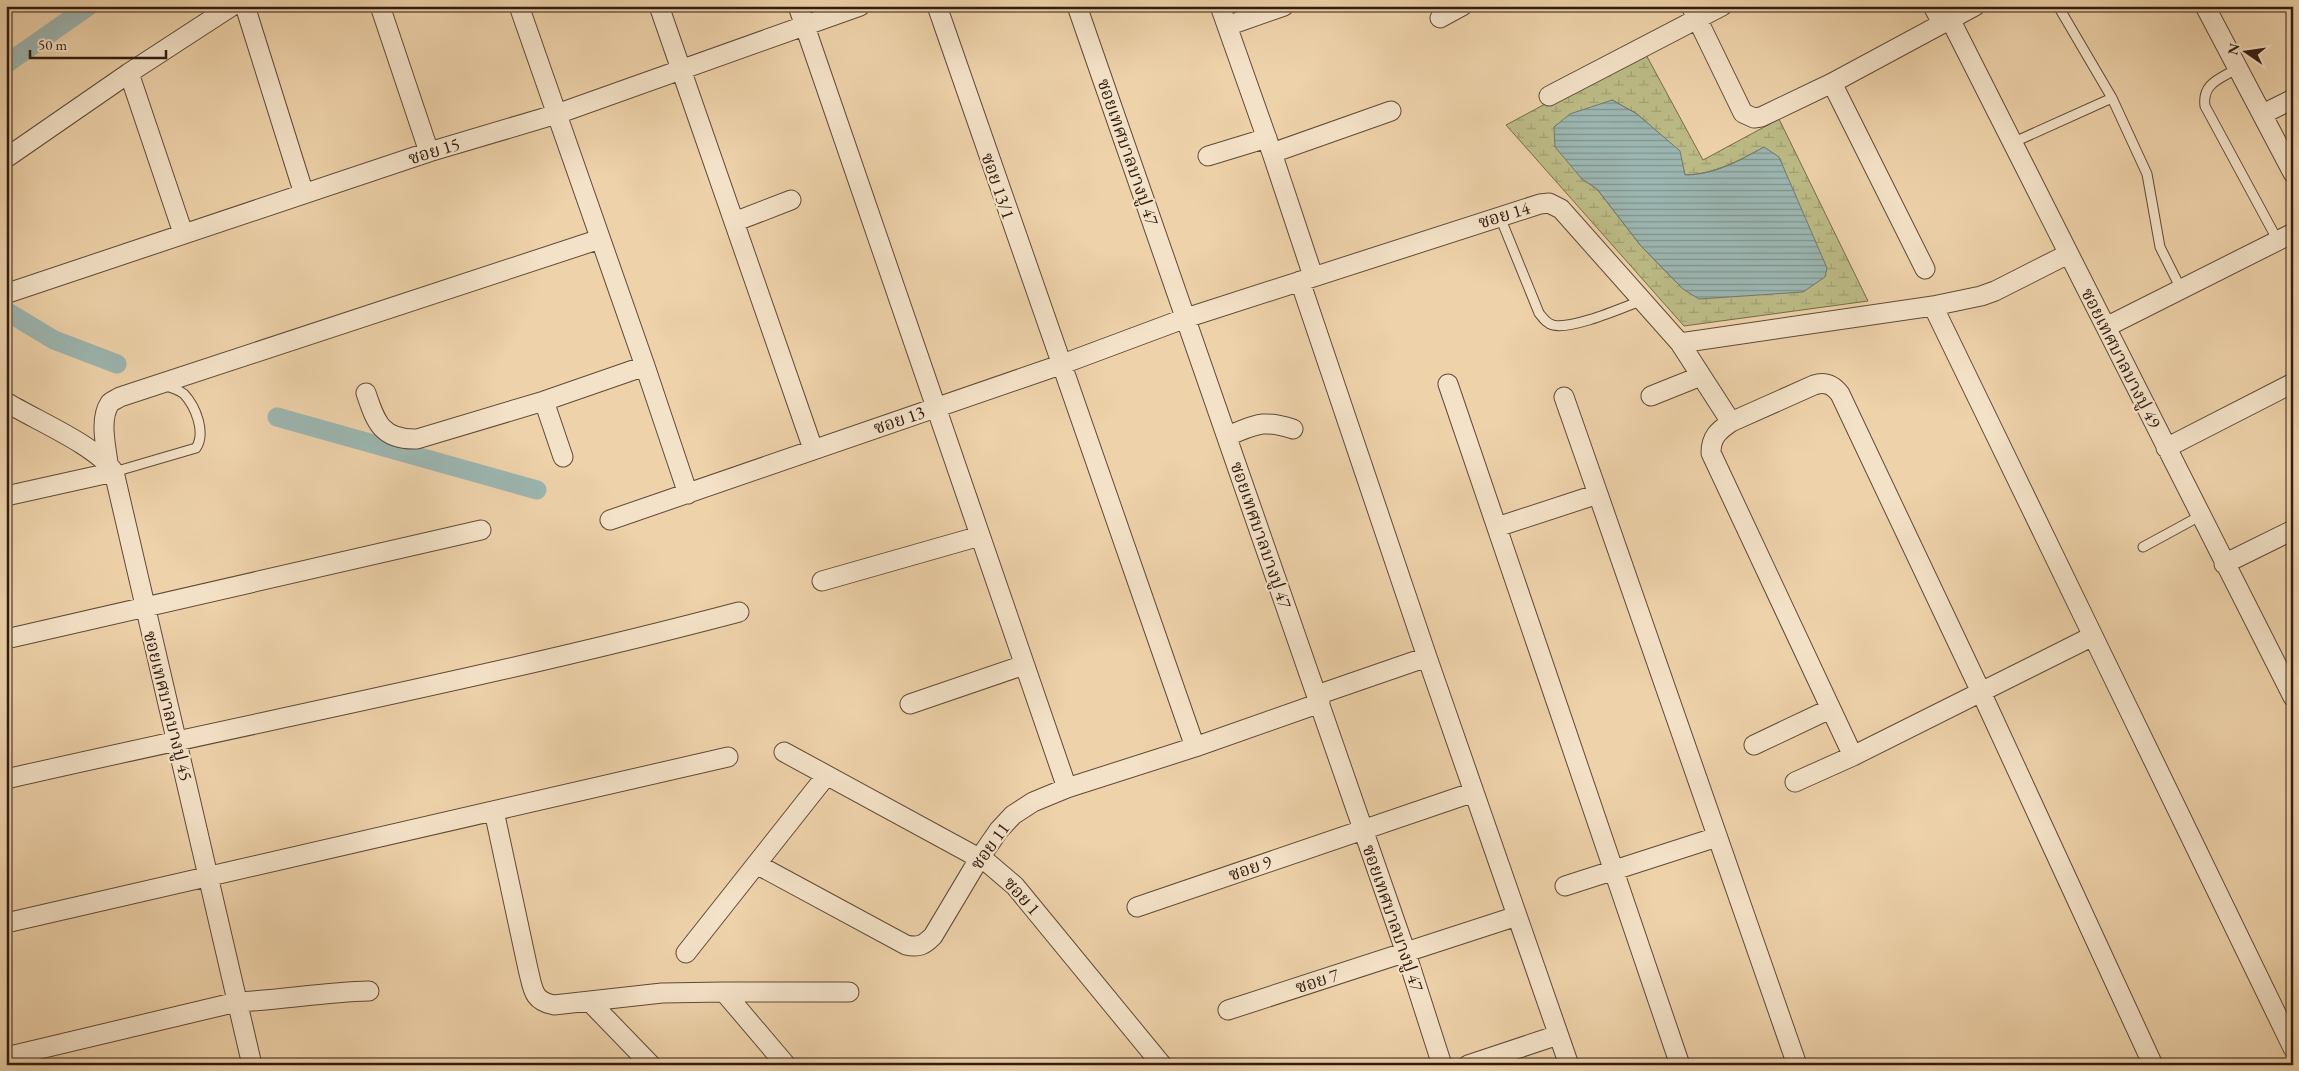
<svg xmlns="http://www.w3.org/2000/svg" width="2299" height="1071" viewBox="0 0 2299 1071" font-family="'EB Garamond','Noto Serif Thai',serif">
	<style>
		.wetland { fill: url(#wetland-marsh); stroke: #766c4b; fill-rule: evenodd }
		.water { fill: url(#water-rules); stroke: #717871 }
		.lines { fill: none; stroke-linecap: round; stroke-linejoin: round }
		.canal { stroke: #9cb6b1; stroke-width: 19 }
		.lane-casing { stroke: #604a36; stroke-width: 11 }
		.street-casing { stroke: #604a36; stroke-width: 21 }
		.lane { stroke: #f4e2c8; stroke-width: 9 }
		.street { stroke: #f4e2c8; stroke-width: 19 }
		.labels { text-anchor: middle; stroke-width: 4.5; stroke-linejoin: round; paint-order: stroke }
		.street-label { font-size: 18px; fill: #311c10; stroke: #f4e2c8 }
	</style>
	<defs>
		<pattern id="wetland-marsh" width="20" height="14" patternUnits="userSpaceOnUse" patternTransform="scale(1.25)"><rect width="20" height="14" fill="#bcbb86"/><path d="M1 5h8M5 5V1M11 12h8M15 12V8" fill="none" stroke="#a2a073"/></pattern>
		<pattern id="water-rules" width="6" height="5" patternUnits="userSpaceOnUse" patternTransform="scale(1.25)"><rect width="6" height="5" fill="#9cb6b1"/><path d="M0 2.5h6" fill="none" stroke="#80938f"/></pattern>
	</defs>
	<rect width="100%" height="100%" fill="#eed2aa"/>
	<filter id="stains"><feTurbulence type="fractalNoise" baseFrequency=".004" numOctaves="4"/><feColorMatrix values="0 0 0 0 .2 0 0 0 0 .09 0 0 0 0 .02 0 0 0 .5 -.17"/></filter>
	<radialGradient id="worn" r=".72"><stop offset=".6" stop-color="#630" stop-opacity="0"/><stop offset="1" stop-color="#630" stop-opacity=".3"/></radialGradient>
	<path class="wetland" d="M1644 51 1703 160 1779 119 1868 301 1684 326 1506 125ZM1612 100 1637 114 1679 151 1685 175C1714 174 1739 161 1764 147L1683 289 1641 246 1597 189 1582 179Z"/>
	<path class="water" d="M1612 100 1637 114 1680 151 1685 175C1714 175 1739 161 1764 147L1779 157 1827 268 1825 277 1803 292 1699 299 1683 289 1641 246 1597 189 1582 179 1555 147 1554 127 1570 114Z"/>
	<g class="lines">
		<path class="canal" d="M6 64 89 6
			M6 311 54 340 117 364
			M277 417 537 490"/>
		<defs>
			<path id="lane" d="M2058 6 2112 98 2147 174 2160 247 2181 289
				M2238 68C2220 79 2202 83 2205 106L2278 241
				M2012 143 2112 98
				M1500 217 1539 313C1543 318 1547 324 1553 325 1572 330 1624 307 1643 300
				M114 472 196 448C206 433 196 407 184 394 179 390 173 388 166 386
				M2143 547 2200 516"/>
			<path id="street" d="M245 6 304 194
				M380 6 429 152
				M519 6 645 366 688 494
				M659 6 813 449
				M798 6 1067 788
				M937 6 1195 747
				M1077 6 1406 953 1442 1065
				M1220 6 1272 153 1313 276
				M1691 6 1743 113 1754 118 1761 117 1832 83 1975 6
				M1933 6 1942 23
				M2205 6 2293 173
				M1440 18 1462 6
				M1950 19 2293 697
				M1227 26 1284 6
				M129 73 183 233
				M1832 83 1925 269
				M1549 96 1722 6
				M2263 114 2293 99
				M1272 153 1391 111
				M1208 156 1267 138
				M6 158 129 73 232 6
				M734 222 791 200
				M1300 281 1427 657 1569 1065
				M8 293 429 152 557 114 860 6
				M1933 306 2093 636
				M2106 327 2293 233
				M1680 343 1933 306 1981 296 1995 291 2068 254
				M1448 384 1680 1065
				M366 393C376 423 382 440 417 439L544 401 645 366
				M1651 396 1701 376
				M1564 397 1598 494
				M544 401 563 457
				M6 402C35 420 96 445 114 472L252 1065
				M1227 436C1256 425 1261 419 1293 429
				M2166 448 2293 383
				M108 463C106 446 99 419 110 403 112 401 117 399 120 397L600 239
				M6 496 114 472
				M610 520 1060 365 1186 318 1540 204 1549 203 1561 209 1680 343 1731 422
				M1497 527 1598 494 1797 1065
				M2224 564 2293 530
				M822 581 980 536
				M6 639 481 530
				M1317 695 1427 657
				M910 704 1024 665
				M1754 745 1830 709
				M784 752 988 863 1015 886 1162 1065
				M6 779C250 723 497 676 739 612
				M1795 782 1853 756
				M494 811 528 969C533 988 532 1001 554 1005L662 993 724 992 786 1065
				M758 865 906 945C919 948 924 945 933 936L979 859 999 830 1013 815 1033 802 1067 788 1195 747 1320 703
				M1565 886 1717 837
				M1137 907 1474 792
				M6 923 728 757
				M686 953 826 776
				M724 992H849
				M590 1002 651 1065
				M1228 1010 1517 916
				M6 1057 237 1002C281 1000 324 992 369 991
				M1468 1065 1558 1035
				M2153 1065 1981 692 1840 394C1833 385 1826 381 1814 385L1731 422C1718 431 1711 437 1711 453L1853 756 2093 636 2293 1048"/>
		</defs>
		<use href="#lane" class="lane-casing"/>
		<use href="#street" class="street-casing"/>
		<use href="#lane" class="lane"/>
		<use href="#street" class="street"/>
	</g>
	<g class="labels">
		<g class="street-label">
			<text transform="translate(434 151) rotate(-17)" y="6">ซอย 15</text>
			<text transform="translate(1128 152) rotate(71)" y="6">ซอยเทศบาลบางปู 47</text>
			<text transform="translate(998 186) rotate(71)" y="6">ซอย 13/1</text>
			<text transform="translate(1504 215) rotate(-17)" y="6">ซอย 14</text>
			<text transform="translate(2121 358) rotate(63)" y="6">ซอยเทศบาลบางปู 49</text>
			<text transform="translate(899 420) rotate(-19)" y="6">ซอย 13</text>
			<text transform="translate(1261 535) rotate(71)" y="6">ซอยเทศบาลบางปู 47</text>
			<text transform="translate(168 706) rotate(76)" y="6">ซอยเทศบาลบางปู 45</text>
			<text transform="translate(990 846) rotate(-54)" y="6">ซอย 11</text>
			<text transform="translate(1250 868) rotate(-19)" y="6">ซอย 9</text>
			<text transform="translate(1022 896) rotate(48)" y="6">ซอย 1</text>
			<text transform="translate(1393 918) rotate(71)" y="6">ซอยเทศบาลบางปู 47</text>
			<text transform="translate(1317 981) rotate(-18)" y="6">ซอย 7</text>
		</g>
	</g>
	<rect width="2299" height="1071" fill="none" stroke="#eed2aa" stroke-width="25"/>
	<rect x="8" y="8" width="2284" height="1056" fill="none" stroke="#311c10" stroke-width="2.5"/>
	<rect x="12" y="12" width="2274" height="1046" fill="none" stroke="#311c10"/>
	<g transform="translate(2246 52) rotate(283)" stroke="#f4e2c8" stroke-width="4" paint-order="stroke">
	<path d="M0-4L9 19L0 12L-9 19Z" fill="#311c10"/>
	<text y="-8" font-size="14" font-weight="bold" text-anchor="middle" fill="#311c10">N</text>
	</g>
	<path d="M30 50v8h136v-8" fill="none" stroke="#311c10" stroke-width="2.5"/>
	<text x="38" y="50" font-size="15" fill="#311c10" stroke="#f4e2c8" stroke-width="4" paint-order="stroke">50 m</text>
	<rect width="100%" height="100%" filter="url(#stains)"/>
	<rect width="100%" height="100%" fill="url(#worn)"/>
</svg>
